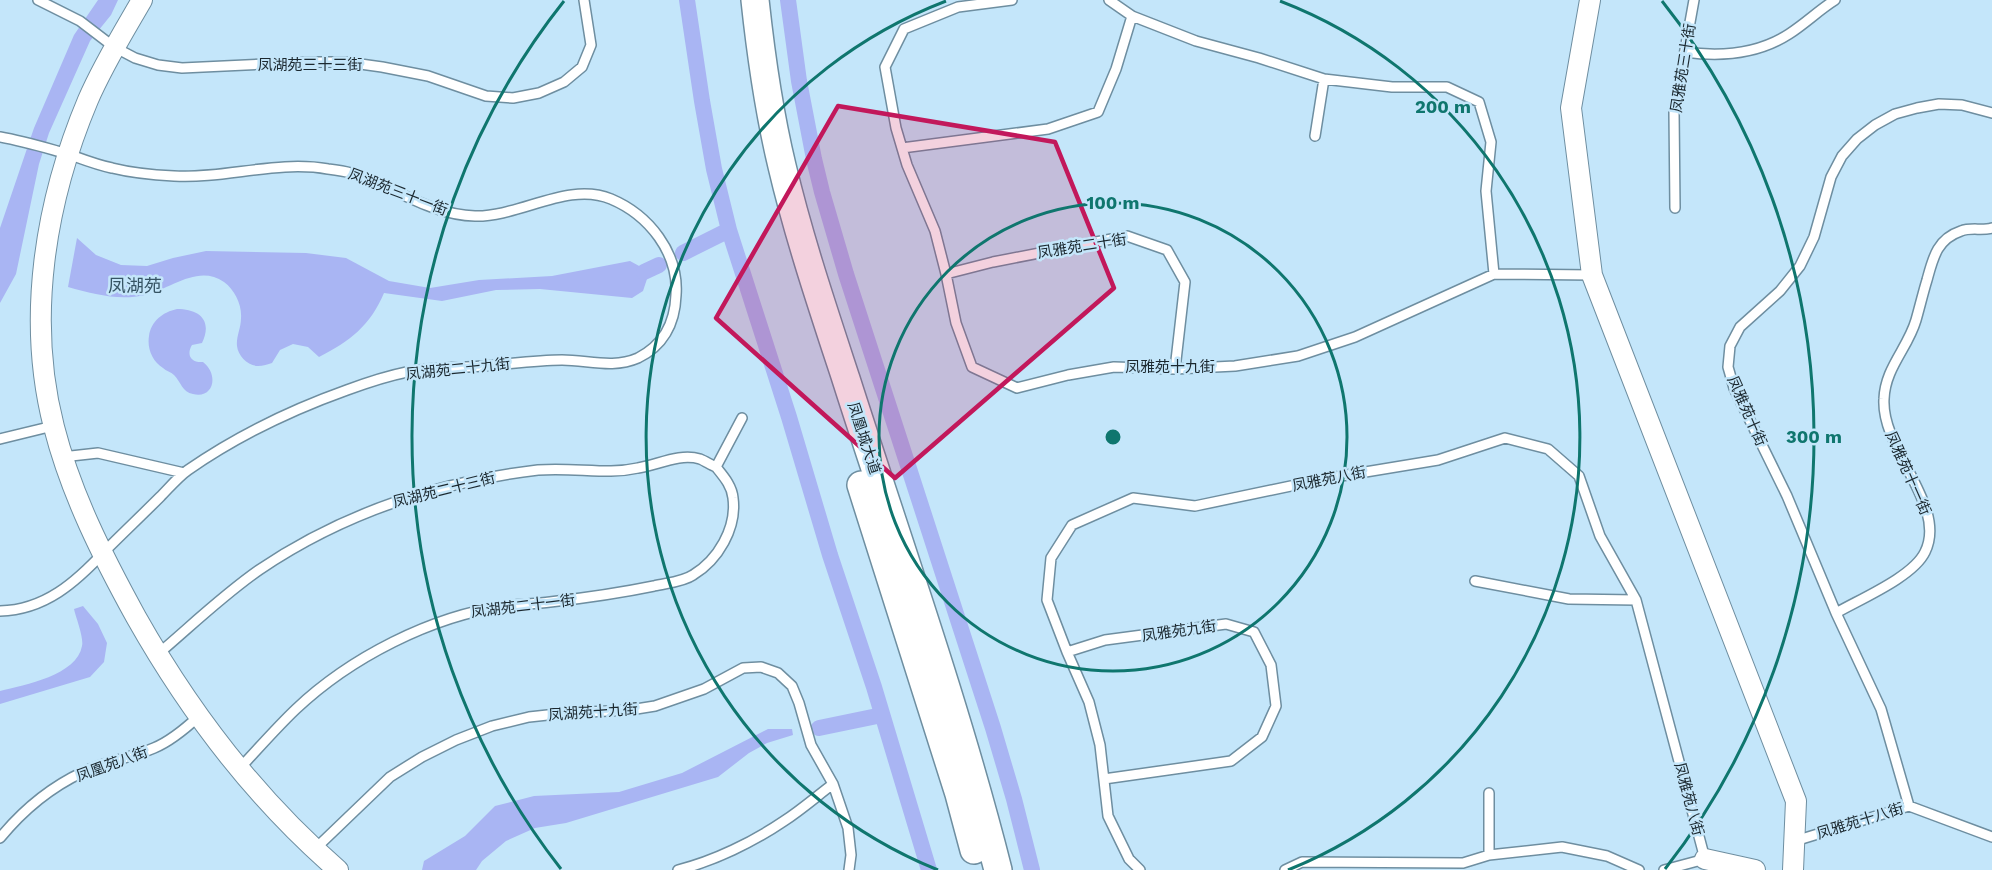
<svg xmlns="http://www.w3.org/2000/svg" width="1992" height="870" viewBox="0 0 1992 870" font-family="'Work Sans','Noto Sans SC',sans-serif">
	<style>
		.water { fill: #a9b5f3 }
		.lines { fill: none; stroke-linecap: round; stroke-linejoin: round }
		.canal { stroke: #a9b5f3; stroke-width: 16 }
		.service-casing { stroke: #6e8ea0; stroke-width: 12 }
		.minor-casing { stroke: #6e8ea0; stroke-width: 22 }
		.secondary-casing { stroke: #6e8ea0; stroke-width: 30 }
		.service { stroke: #fff; stroke-width: 9 }
		.minor { stroke: #fff; stroke-width: 20 }
		.secondary { stroke: #fff; stroke-width: 27 }
		.marked { fill: #c2185b; fill-opacity: 0.2; stroke: #c2185b; stroke-width: 4.5; stroke-linejoin: round }
		.ring { fill: none; stroke: #0f766e; stroke-width: 3 }
		.labels { text-anchor: middle; stroke-width: 5; stroke-linejoin: round; paint-order: stroke }
		.street-label { font-size: 15px; fill: #1b282f; stroke: #c4e6fa }
		.quarter-label { font-size: 18px; fill: #365464; stroke: #c4e6fa }
		.centre { fill: #0f766e; stroke: #c4e6fa; stroke-width: 3 }
		.ring-label { font-size: 18px; text-anchor: middle; font-weight: bold; fill: #0f766e; stroke: #c4e6fa; stroke-width: 5; stroke-linejoin: round; paint-order: stroke }
	</style>
	<rect width="100%" height="100%" fill="#c4e6fa"/>
	<path class="water" d="M98 0H118L111 15 90 41 49 133 39 164 16 274 0 303V228L34 128 74 35Z
		M77 238 96 255 121 265 147 266 173 258 206 251 306 253 346 258 389 281 430 288 479 280 552 276 630 261 641 267 647 279 643 291 632 298 540 289 496 290 442 301 384 293C370 326 350 341 319 357L308 347 293 344 280 350 272 363C268 364 263 366 258 366 248 366 238 356 237 346 236 337 241 328 241 318 242 305 235 290 224 282 198 264 171 289 145 295 119 301 93 294 68 287Z
		M177 309C199 309 213 320 202 343L192 345C186 355 191 363 203 362 219 374 214 399 193 394 182 392 181 382 174 375 171 372 166 371 163 368 152 361 147 348 149 336 151 321 163 312 177 309Z
		M83 606 98 624 107 643 104 662 90 677 0 704V691C25 685 77 675 82 646 84 638 76 618 74 609Z
		M768 729H792L793 735 767 743 749 753 718 777 566 823 535 828 506 841 482 861 476 870H422L424 861 465 836 495 806 534 796 619 792 682 773Z"/>
	<g class="lines">
		<path class="canal" d="M687 0 702 101 714 169 729 230 789 417 830 555 874 687 929 870
			M788 0 799 81 814 159 822 192 846 274 993 728 1014 799 1032 870
			M683 253 729 230
			M644 272 659 265
			M819 728 882 715"/>
		<defs>
			<path id="service" d="M38 0 80 21 114 47 135 58 158 65 182 68 308 62H346L382 67 428 76 486 96 513 98 539 93 564 82 582 67 591 45 584 0
				M1012 0 958 7 904 29 885 67 896 128 907 165 935 231 946 274 956 323 972 367 1017 388 1068 375 1114 367 1175 369 1235 366 1298 356 1355 337 1494 274 1592 275
				M1109 0 1132 16 1196 41 1259 58 1324 79 1392 87H1447L1479 102 1491 142 1486 191 1494 274
				M1685 52C1721 57 1758 54 1789 34 1806 23 1819 10 1835 0
				M1315 136 1324 79
				M0 137C23 141 46 148 68 154 82 159 97 165 112 168 132 173 153 175 174 176 225 179 277 160 328 169 336 170 344 171 351 173 393 186 430 215 475 216 520 217 568 181 611 199 649 215 679 253 676 295 675 323 664 345 638 358 613 369 588 360 562 360 536 360 510 364 484 366 459 368 432 367 407 372 387 376 366 383 347 390 291 410 237 436 188 470 178 477 169 488 160 497 142 515 123 533 105 551 76 582 45 610 0 611
				M902 148 1048 129 1098 112 1116 69 1132 16
				M1675 208 1674 111 1694 0
				M946 274 993 262 1127 236 1167 250 1185 282 1175 369
				M0 439 53 426
				M62 457 98 453 184 473
				M1475 581 1569 599 1636 600
				M1836 613C1860 599 1913 577 1925 552 1948 506 1881 450 1884 399 1885 368 1908 348 1916 320 1920 306 1923 293 1927 280 1933 258 1937 239 1961 231 1971 227 1982 231 1992 228
				M1067 652 1105 640 1226 624 1254 632 1271 665 1276 706 1262 737 1231 761 1104 779
				M158 654C191 626 223 595 259 570 343 513 437 482 538 470 562 468 586 471 611 471 619 471 629 470 638 468 658 465 679 453 700 459 705 461 711 465 716 467L742 418
				M239 769C258 749 276 728 296 709 350 658 431 616 505 606 520 604 535 604 550 602 585 598 620 593 654 586 666 583 683 582 693 575 718 560 737 528 733 498 732 486 724 477 716 467
				M1489 793V855
				M1909 806 1881 709 1836 613 1787 496 1734 388 1728 367 1730 346 1740 327 1780 291 1800 266 1814 237 1831 177 1842 156 1857 139 1875 125 1895 114 1917 108 1939 104 1962 105 1992 113
				M0 838C23 810 51 787 83 772 106 761 131 758 154 748 171 741 185 729 199 716
				M1795 841 1909 806 1992 837
				M315 849 390 777 422 757 456 740 492 726 529 717 566 713 630 710 655 706 704 689 743 668 761 667 778 673 792 686 799 703 811 745 833 784 848 828 851 855 849 870
				M678 870C714 861 753 842 784 821 801 810 817 796 833 784
				M1140 870 1129 859 1108 816 1100 745 1089 702 1067 652 1047 600 1051 558 1072 525 1133 498 1195 506 1329 478 1438 460 1505 438 1548 449 1579 476 1600 536 1636 600 1705 859 1664 870
				M1285 870 1302 862 1463 863 1489 855 1562 847 1607 856 1639 870"/>
			<path id="minor" d="M142 0C123 33 103 65 88 100 45 202 26 319 54 427 71 494 103 557 136 617 189 711 256 799 338 870
				M1590 0 1571 108 1592 275 1796 801 1793 870
				M1705 859 1755 870"/>
			<path id="secondary" d="M755 0C761 56 769 112 782 166 799 238 823 309 846 379 898 542 956 704 998 870
				M861 485 959 794 974 850"/>
		</defs>
		<use href="#service" class="service-casing"/>
		<use href="#minor" class="minor-casing"/>
		<use href="#secondary" class="secondary-casing"/>
		<use href="#service" class="service"/>
		<use href="#minor" class="minor"/>
		<use href="#secondary" class="secondary"/>
	</g>
	<path class="marked" d="M838 106 1055 142 1114 288 895 478 716 318Z"/>
	<g class="ring">
		<circle cx="1113" cy="437" r="234"/>
		<path d="M938 870A467 467 0 0 1 946 1M1280 1A467 467 0 0 1 1288 870"/>
		<path d="M561 869A701 701 0 0 1 564 1M1662 1A701 701 0 0 1 1665 869"/>
	</g>
	<g class="labels">
		<g class="street-label">
			<text x="310" y="70">凤湖苑三十三街</text>
			<text transform="translate(1683 68) rotate(-81)" y="5">凤雅苑三十街</text>
			<text transform="translate(398 192) rotate(21)" y="5">凤湖苑三十一街</text>
			<text transform="translate(1082 246) rotate(-9)" y="5">凤雅苑二十街</text>
			<text x="1170" y="372">凤雅苑十九街</text>
			<text transform="translate(458 369) rotate(-6)" y="5">凤湖苑二十九街</text>
			<text transform="translate(1747 411) rotate(66)" y="5">凤雅苑十街</text>
			<text transform="translate(864 438) rotate(72)" y="5">凤凰城大道</text>
			<text transform="translate(1908 473) rotate(66)" y="5">凤雅苑十一街</text>
			<text transform="translate(1329 479) rotate(-11)" y="5">凤雅苑八街</text>
			<text transform="translate(444 490) rotate(-14)" y="5">凤湖苑二十三街</text>
			<text transform="translate(523 606) rotate(-7)" y="5">凤湖苑二十一街</text>
			<text transform="translate(1179 631) rotate(-8)" y="5">凤雅苑九街</text>
			<text transform="translate(593 712) rotate(-4)" y="5">凤湖苑十九街</text>
			<text transform="translate(112 764) rotate(-20)" y="5">凤凰苑八街</text>
			<text transform="translate(1689 799) rotate(75)" y="5">凤雅苑八街</text>
			<text transform="translate(1860 821) rotate(-17)" y="5">凤雅苑十八街</text>
		</g>
		<g class="quarter-label">
			<text x="135" y="292">凤湖苑</text>
		</g>
	</g>
	<circle cx="1113" cy="437" r="9" class="centre"/>
	<g class="ring-label">
		<text x="1443" y="113">200 m</text>
		<text x="1113" y="209">100 m</text>
		<text x="1814" y="443">300 m</text>
	</g>
</svg>
